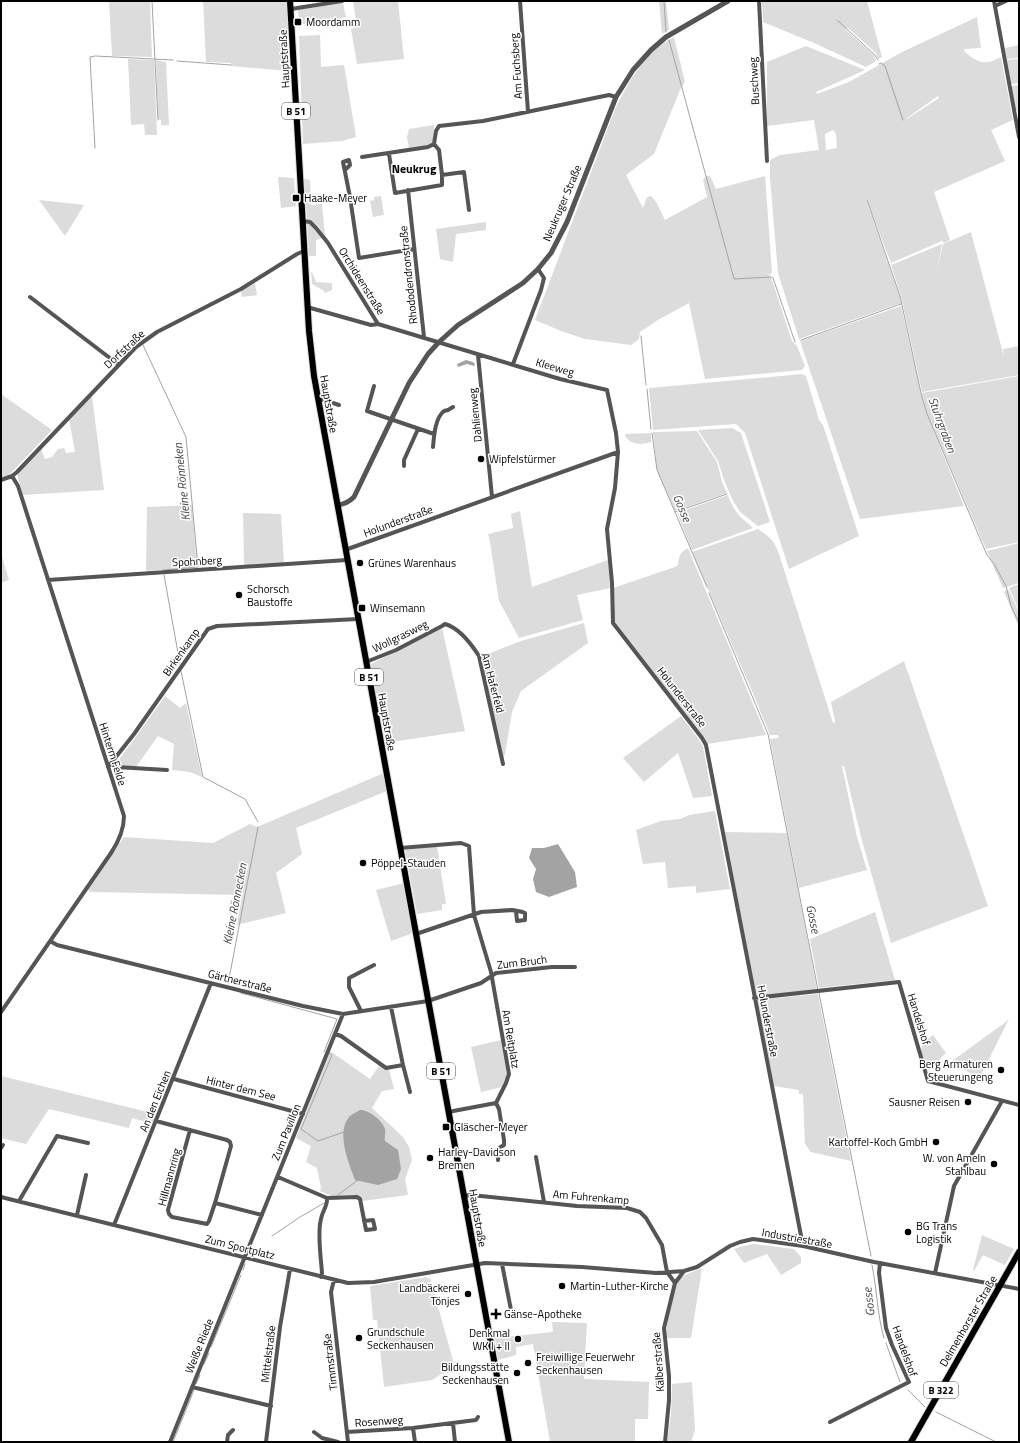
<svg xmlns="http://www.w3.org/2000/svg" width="1020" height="1443" viewBox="0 0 1020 1443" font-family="'Titillium Web',sans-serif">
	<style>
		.green { fill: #dcdcdc; fill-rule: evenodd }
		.water { fill: #a3a3a3 }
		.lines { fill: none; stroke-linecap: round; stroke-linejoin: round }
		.stream { stroke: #a3a3a3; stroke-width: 1 }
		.primary-casing { stroke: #dbdbdb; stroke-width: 8 }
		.minor { stroke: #555; stroke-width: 4 }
		.tertiary { stroke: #555; stroke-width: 5 }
		.primary { stroke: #000; stroke-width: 6 }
		.poi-dot { fill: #000; stroke: #fff; stroke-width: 1.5 }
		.labels { text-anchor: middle; stroke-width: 3; stroke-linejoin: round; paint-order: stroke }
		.shield { fill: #fff; stroke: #4c4c4c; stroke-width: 1 }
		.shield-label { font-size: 10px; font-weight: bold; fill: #000 }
		.poi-label { font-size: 11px; fill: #000; stroke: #fff; text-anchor: start }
		.street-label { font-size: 11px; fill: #000; stroke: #fff }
		.neighbourhood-label { font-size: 12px; font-weight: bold; fill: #000; stroke: #fff }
		.water-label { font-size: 12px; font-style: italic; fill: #444; stroke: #fff }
	</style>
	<rect width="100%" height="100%" fill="#fff"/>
	<path class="green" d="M109 1H150L152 57 112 56Z
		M203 1H287L289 71 231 66V63L206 62Z
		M353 1H398L404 59 357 64 351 29 357 27Z
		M659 1H666L669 29 667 31 662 34Z
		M762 1H867L882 57 878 59 876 53 848 28 845 29 874 55 876 61 866 67 814 43 763 22Z
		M343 3 346 17 335 19 336 21 299 25 298 10 302 9Z
		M977 17 981 48 964 49 965 52C978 63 985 66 1001 57L1013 120 991 130 1005 161 934 192 950 240 944 243 942 241 891 263 866 198V200L900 297 901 304H898L799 339 778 273 770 178V160L780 155 819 150 814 120 767 126V62L806 46 865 70 816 92 817 94 849 82 900 53ZM938 96 939 98 907 119V118ZM833 130 836 134 837 148 826 150 825 134Z
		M320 35 321 67 344 65 356 137 342 141 303 144 299 36Z
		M674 37 685 82 680 90 654 154 626 175 643 208 647 197 651 196 656 202 665 220 707 197 703 180 706 176H710L716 189 765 176 772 273 769 275 772 280 792 341 797 346 805 366 802 370 705 379 689 303 658 320 640 332 639 339 631 345 585 339 561 331 535 320 615 109C629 81 645 51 674 37Z
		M1019 45V58L1007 59 1005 48Z
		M128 59 154 60 157 135H145L144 124 131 125Z
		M1019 59V83L1011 84 1007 60Z
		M156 60 166 62 169 125H161V120L158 119Z
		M1019 85V110L1015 111 1011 86Z
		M434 125 433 141 430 145 409 148 407 137 409 129Z
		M279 177 294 178 296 206 281 208 278 178Z
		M304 179 310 180 311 205 322 204 325 236 317 225 307 220Z
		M381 196 384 215 373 217 370 201 374 200V197Z
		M39 200 84 205 65 236Z
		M486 222V230L456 234 453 262 440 259 436 229Z
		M307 223 316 229 322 238 316 240V256H309Z
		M971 232 1004 357 1003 349 1019 346V375L922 392 901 296 891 265 942 244 937 271 943 244Z
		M311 272H312L316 282 332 283V290L325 293 324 291 312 284Z
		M255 283 257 295 242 297 241 291Z
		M901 306 921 393 927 415 964 506 860 519 800 341Z
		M802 374 806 376 819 420 823 425 859 536 789 569 745 433 736 424 653 430 649 388Z
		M1019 376V542L986 549 927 414 922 393Z
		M1 394 52 430 10 474 1 478Z
		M92 396 104 490 23 495 17 474 41 449 45 459 52 457 58 449 64 448 66 453 75 452 69 419Z
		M732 428 741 433 770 522 758 526 740 512 733 501 724 480 718 461 698 430Z
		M697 431 717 462 722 482 727 493 675 511 657 470 653 432Z
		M651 433V442C641 445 631 445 625 436V434Z
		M728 495C734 513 739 515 753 528L692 550 677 513Z
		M192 505 197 567 146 571 147 507Z
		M520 511 532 587 608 560 610 588 577 595 583 620 519 638 499 601 490 542 488 534 513 528 511 514Z
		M243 513 281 514 284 564 244 565Z
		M758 529C770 537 774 540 779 554L833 723 835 722 831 702 904 661 988 906 891 943 861 837 844 766H842L857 837 867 870 799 888 770 739 779 738 778 735H770L755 698 692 552Z
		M1019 543V583L1003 588 987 551Z
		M688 548 766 735 707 744 614 622 613 588 675 567 678 565C680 554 679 554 688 548Z
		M1 553 9 580 1 583Z
		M1019 584V610L1009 588Z
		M1008 589 1019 612V627L1004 592Z
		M584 623 588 643 521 691 512 712 505 754 503 758 480 657 521 641Z
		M442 628 465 731 385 743 371 664Z
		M165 696 180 708 186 703 202 777 190 772 172 770 174 744 158 736 136 767 119 766 116 764Z
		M681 716 700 741 703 746 712 796 693 798 678 753 644 782 623 758Z
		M384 773 387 791 296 828 302 854 276 873 286 913 237 925 242 895 91 892 88 890 124 837 213 843 250 824 257 827Z
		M715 811 730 889 696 893V886L668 888 665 862 643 864 636 830 661 821 680 819 689 815Z
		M725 832 787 833 817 989 759 996 755 992Z
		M437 846 446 904H442V910L417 914 405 850Z
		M404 883 413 933 391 941 376 890Z
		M875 912 895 980 819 988 810 939Z
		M818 994 851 1161 811 1152 805 1144 803 1094H799V1090L774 1086 757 1000Z
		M1009 1019 979 1079 952 1061 1003 1024Z
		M933 1035 946 1053 928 1071 921 1052 922 1044Z
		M501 1040 507 1075 502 1087 481 1092 471 1047Z
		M330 1051 370 1079 379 1066 385 1070 389 1069 394 1089 382 1091 372 1108 403 1137 409 1147 412 1160 405 1179 408 1195 362 1201 361 1197 355 1195 332 1196 320 1191 321 1188 317 1168 306 1162 311 1146 296 1138Z
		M1 1076 156 1114 153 1124 132 1118 129 1128 49 1109 26 1144 1 1138Z
		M982 1235 1014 1249 1005 1265 983 1255 974 1271 973 1270Z
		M753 1244 794 1249 801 1257V1263L781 1275 767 1254 744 1263 734 1249 740 1247Z
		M702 1268 691 1338H666C667 1324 671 1287 682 1277 687 1273 696 1271 702 1268Z
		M427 1277 428 1279 430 1278 454 1364 461 1363 463 1370 441 1374 432 1380 384 1387 377 1320H373L370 1286Z
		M552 1322 587 1323 584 1379 649 1382 648 1419H635V1442H550L533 1344 516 1347V1355L498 1360 495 1338 553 1332Z
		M692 1382 695 1430 691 1442H667L671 1414 672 1384Z"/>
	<path class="water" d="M466 360 473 362 475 364 474 366 467 364 458 367 457 364Z
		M558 844 575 872 577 887 549 897 536 892 533 879 536 869 529 858 532 848H544Z
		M360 1110C369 1110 382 1120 385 1129 386 1133 384 1137 385 1141L398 1150 401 1169 397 1179 378 1185 355 1180C349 1163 335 1132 350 1116 352 1114 357 1112 360 1110Z"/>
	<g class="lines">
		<path class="stream" d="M152 1 158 120
			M664 1 666 32
			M837 20 875 55 878 60
			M669 40 734 279 771 277 773 278 795 342
			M177 61 231 65
			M879 64 881 63 885 66 903 120
			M95 148 90 57 95 56 173 60
			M867 200 900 296 921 393 927 414 987 555 994 564 1006 586 1011 606 1019 623
			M641 336 646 385
			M140 337V340
			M801 340 901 304
			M143 345 186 437 198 567 163 570
			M647 389 651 429
			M652 433 657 470 707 587
			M675 512 727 494
			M164 575 180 664
			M709 593 768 734 818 990
			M181 671 203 777 245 799 258 822
			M228 984 258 827
			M241 993 337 1019 324 1052
			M819 993 871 1256
			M330 1054 332 1055 301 1129 318 1141 344 1132
			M338 1195 358 1180
			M272 1236 300 1217 324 1203
			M872 1265C877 1289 877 1314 884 1338
			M243 1270 245 1264
			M886 1343 900 1382
			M211 1347 241 1275
			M204 1364 209 1353
			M196 1384 200 1375
			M908 1390 925 1407
			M936 1412 996 1442
			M173 1442 194 1390"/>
		<defs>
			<path id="primary" d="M290 1 309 331 314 376 509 1442
				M911 1442 1019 1252"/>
		</defs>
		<use href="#primary" class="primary-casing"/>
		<path class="minor" d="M520 1 528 112
			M759 1 767 161
			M994 1 1019 137
			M995 6 1006 1
			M291 9 342 1
			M389 154 395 193 442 185V175L439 150 434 144
			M362 157 428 147 434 144 436 131 439 126 483 121 609 95 616 97
			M345 170 350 165 349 160 343 162 350 197 359 258 414 249
			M442 175 464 172 469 210
			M408 190 424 337
			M302 221 310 222 316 228 328 243 378 324 560 379 607 390 616 433 618 452 615 488 607 529 612 583 613 623 702 738 706 745 803 1246
			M30 297 119 365
			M307 307 371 325 378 324
			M478 355 492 497
			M513 364 541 290 544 278 538 269
			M374 386 367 411 434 434
			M318 398 339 405
			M433 447C434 436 435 418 444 411L448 410 453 407
			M404 466V460L418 429
			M1 480 12 476 17 472 136 347 157 332 241 289 297 254 304 251
			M345 550 618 452
			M48 580 347 560
			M366 662 396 650 442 626 445 624C459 628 472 645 479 656L503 764
			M112 764 116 767 167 770
			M108 767 134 734 208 629 217 626 358 619
			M400 848 461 843 469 846 474 915 491 972 509 1074 506 1083 496 1103
			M416 934 481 912 512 910C516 911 521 911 525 913V920L517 921 516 911
			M50 941 57 945 303 1006 343 1014 428 1001 481 983 496 973 552 967H575
			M754 998 899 982 928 1081 1019 1105
			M391 1007 403 1065 410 1092
			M361 1011 349 987V978L374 965
			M1 1012 111 853C119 841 124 830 124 816L18 486 12 476
			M335 1034 341 1036 386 1068 403 1065
			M174 1079 303 1114
			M496 1103 499 1109 504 1140V1145L499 1148 498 1160
			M448 1112 496 1103
			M156 1121 227 1140 230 1142 231 1146 215 1203 262 1215
			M190 1130 168 1210 169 1214 172 1217 207 1224 209 1221 215 1203
			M1 1148 3 1145
			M536 1157 544 1202
			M278 1177 327 1198C328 1205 322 1212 321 1219 317 1233 321 1258 322 1273L321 1277
			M464 1196 471 1195 577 1206 627 1208 640 1212 646 1218 662 1245 667 1272 675 1283 664 1328 669 1376V1400L665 1442
			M1 1197 348 1283 374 1282 485 1263 582 1267 656 1273 684 1271 697 1267 730 1246 740 1242 753 1239 803 1246 874 1262 1019 1289
			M327 1198 357 1197 360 1199 366 1230 375 1229 373 1220 364 1221
			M19 1201 57 1136 88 1143
			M77 1215 86 1175
			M114 1225 211 983
			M502 1264 512 1315
			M935 1273 954 1186 1002 1101
			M334 1280 331 1292 348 1442
			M675 1283 684 1271
			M192 1387 271 1406
			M830 1422 909 1382 892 1345 886 1328 879 1273 880 1263
			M453 1423 455 1442
			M413 1428 415 1442
			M314 1432 322 1438 338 1442
			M347 1432 413 1428 476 1420 478 1417
			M170 1442 343 1014
			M227 1442 228 1435 233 1430
			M266 1442 280 1327 290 1269"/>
		<path class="tertiary" d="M338 505C345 504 349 502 354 497L409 383 428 354 439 342 458 325 523 283 538 269 551 253 567 222 616 97 633 70 651 50 666 37 728 1"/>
		<use href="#primary" class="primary"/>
	</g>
	<g class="poi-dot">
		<rect x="294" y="18" width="8" height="8" rx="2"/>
		<rect x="292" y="194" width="8" height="8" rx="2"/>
		<circle cx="481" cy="459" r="4"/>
		<circle cx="360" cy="563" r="4"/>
		<circle cx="239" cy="595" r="4"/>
		<rect x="358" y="604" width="8" height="8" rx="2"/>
		<circle cx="363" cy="863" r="4"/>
		<circle cx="1001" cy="1070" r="4"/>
		<circle cx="968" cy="1102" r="4"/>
		<rect x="442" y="1123" width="8" height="8" rx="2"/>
		<circle cx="936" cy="1142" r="4"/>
		<circle cx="430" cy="1158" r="4"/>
		<circle cx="994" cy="1164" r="4"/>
		<circle cx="908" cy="1232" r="4"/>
		<circle cx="562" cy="1286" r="4"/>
		<circle cx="468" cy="1294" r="4"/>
		<path d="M494 1308h4v4h4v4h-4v4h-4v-4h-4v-4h4z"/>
		<circle cx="359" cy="1338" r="4"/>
		<circle cx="518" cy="1339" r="4"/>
		<circle cx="528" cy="1363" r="4"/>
		<circle cx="517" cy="1373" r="4"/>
	</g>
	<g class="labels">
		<g class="shield">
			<rect x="282" y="103" width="28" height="16" rx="3"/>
			<rect x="355" y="669" width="28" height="16" rx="3"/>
			<rect x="427" y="1063" width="28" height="16" rx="3"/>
			<rect x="924" y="1382" width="34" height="16" rx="3"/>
		</g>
		<g class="shield-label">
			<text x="296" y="115">B 51</text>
			<text x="369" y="681">B 51</text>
			<text x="441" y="1075">B 51</text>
			<text x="941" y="1394">B 322</text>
		</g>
		<g class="poi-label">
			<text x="306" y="26">Moordamm</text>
			<text x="304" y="202">Haake-Meyer</text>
			<text x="489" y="463">Wipfelstürmer</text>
			<text x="368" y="567">Grünes Warenhaus</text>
			<text x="247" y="593">Schorsch<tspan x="247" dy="13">Baustoffe</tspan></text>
			<text x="370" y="612">Winsemann</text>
			<text x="371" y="867">Pöppel-Stauden</text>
			<text x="993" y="1068" text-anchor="end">Berg Armaturen<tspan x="993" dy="13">Steuerungeng</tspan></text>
			<text x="960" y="1106" text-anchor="end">Sausner Reisen</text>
			<text x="454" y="1131">Gläscher-Meyer</text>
			<text x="928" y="1146" text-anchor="end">Kartoffel-Koch GmbH</text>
			<text x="438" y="1156">Harley-Davidson<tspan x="438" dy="13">Bremen</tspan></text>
			<text x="986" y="1162" text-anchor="end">W. von Ameln<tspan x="986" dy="13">Stahlbau</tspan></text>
			<text x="916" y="1230">BG Trans<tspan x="916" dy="13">Logistik</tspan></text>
			<text x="570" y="1290">Martin-Luther-Kirche</text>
			<text x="460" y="1292" text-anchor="end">Landbäckerei<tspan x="460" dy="13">Tönjes</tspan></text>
			<text x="504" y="1318">Gänse-Apotheke</text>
			<text x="367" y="1336">Grundschule<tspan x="367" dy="13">Seckenhausen</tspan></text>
			<text x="510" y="1337" text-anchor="end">Denkmal<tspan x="510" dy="13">WK I + II</tspan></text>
			<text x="536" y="1361">Freiwillige Feuerwehr<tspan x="536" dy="13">Seckenhausen</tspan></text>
			<text x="509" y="1371" text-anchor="end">Bildungsstätte<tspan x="509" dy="13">Seckenhausen</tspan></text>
		</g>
		<g class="street-label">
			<text transform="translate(284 59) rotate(-93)" y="4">Hauptstraße</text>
			<text transform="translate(516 66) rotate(-94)" y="4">Am Fuchsberg</text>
			<text transform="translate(754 81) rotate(-93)" y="4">Buschweg</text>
			<text transform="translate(562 203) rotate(-67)" y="4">Neukruger Straße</text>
			<text transform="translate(408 275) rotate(-96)" y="4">Rhododendronstraße</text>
			<text transform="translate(362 281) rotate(58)" y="4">Orchideenstraße</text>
			<text transform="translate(124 349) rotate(-43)" y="4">Dorfstraße</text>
			<text transform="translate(555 367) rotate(16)" y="4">Kleeweg</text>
			<text transform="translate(329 404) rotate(80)" y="4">Hauptstraße</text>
			<text transform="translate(475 415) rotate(-96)" y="4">Dahlienweg</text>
			<text transform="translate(398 521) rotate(-20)" y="4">Holunderstraße</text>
			<text transform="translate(197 561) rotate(-3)" y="4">Spohnberg</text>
			<text transform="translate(400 636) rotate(-26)" y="4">Wollgrasweg</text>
			<text transform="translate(181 652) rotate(-55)" y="4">Birkenkamp</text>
			<text transform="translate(493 683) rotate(75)" y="4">Am Haferfeld</text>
			<text transform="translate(682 697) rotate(52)" y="4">Holunderstraße</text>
			<text transform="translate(387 722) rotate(80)" y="4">Hauptstraße</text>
			<text transform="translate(113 754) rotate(72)" y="4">Hinterm Felde</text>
			<text transform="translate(522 962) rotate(-7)" y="4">Zum Bruch</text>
			<text transform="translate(240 981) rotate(14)" y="4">Gärtnerstraße</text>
			<text transform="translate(919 1019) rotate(73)" y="4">Handelshof</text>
			<text transform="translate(768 1021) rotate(79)" y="4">Holunderstraße</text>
			<text transform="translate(511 1039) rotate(80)" y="4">Am Reitplatz</text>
			<text transform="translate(241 1088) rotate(14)" y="4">Hinter dem See</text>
			<text transform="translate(155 1101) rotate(-68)" y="4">An den Eichen</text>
			<text transform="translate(286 1132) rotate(-68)" y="4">Zum Pavillon</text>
			<text transform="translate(169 1177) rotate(-75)" y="4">Hillmannring</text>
			<text transform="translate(591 1197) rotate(5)" y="4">Am Fuhrenkamp</text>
			<text transform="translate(478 1218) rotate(80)" y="4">Hauptstraße</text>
			<text transform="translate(797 1238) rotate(10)" y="4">Industriestraße</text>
			<text transform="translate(240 1247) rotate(14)" y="4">Zum Sportplatz</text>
			<text transform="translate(968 1321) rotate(-60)" y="4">Delmenhorster Straße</text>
			<text transform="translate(199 1346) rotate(-68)" y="4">Weiße Riede</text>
			<text transform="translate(905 1351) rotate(70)" y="4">Handelshof</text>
			<text transform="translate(268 1354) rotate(-83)" y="4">Mittelstraße</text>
			<text transform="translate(330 1362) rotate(-97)" y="4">Timmstraße</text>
			<text transform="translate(658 1362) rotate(-94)" y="4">Kälberstraße</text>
			<text transform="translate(379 1421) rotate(-4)" y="4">Rosenweg</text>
		</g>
		<g class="neighbourhood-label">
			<text x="414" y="173">Neukrug</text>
		</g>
		<g class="water-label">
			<text transform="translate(942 425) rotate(70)" y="4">Stuhrgraben</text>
			<text transform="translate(182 482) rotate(-96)" y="4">Kleine Rönneken</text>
			<text transform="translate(682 508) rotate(67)" y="4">Gosse</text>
			<text transform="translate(235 904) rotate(-79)" y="4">Kleine Rönnecken</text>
			<text transform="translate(813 919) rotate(79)" y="4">Gosse</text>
			<text transform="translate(869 1302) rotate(-97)" y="4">Gosse</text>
		</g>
	</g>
	<rect width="1020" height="1443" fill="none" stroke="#000000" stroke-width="4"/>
</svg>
